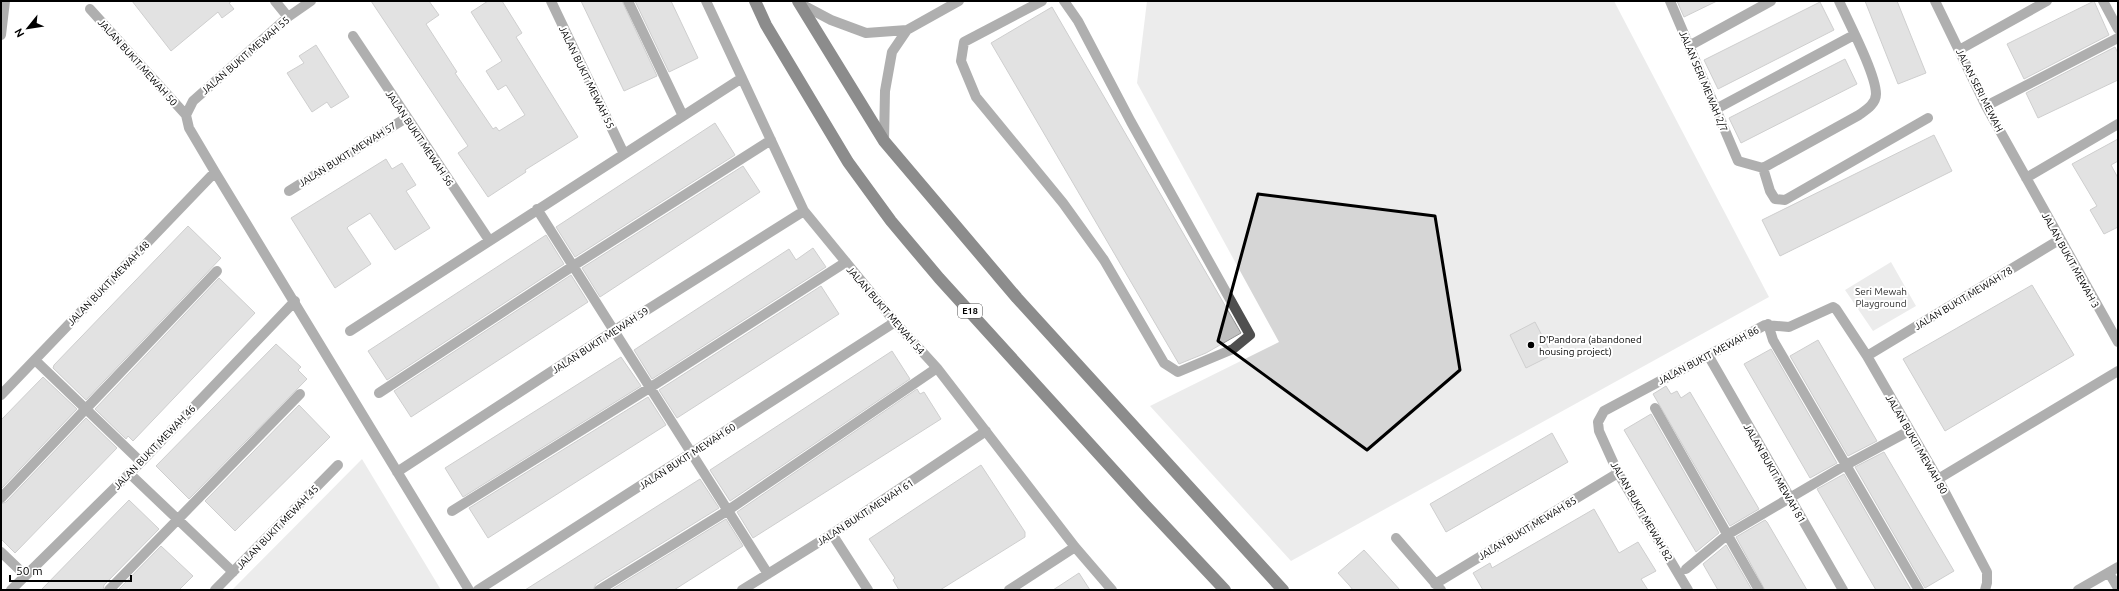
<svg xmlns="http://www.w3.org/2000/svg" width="2119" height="591" viewBox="0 0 2119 591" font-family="Ubuntu,sans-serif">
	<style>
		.green { fill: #d6d6d6 }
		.building { fill: #bfbfbf; stroke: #939393 }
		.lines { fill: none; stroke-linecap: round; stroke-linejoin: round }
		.minor { stroke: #4f4f4f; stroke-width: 10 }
		.highway { stroke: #000; stroke-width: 12 }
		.marked { fill: none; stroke: #000; stroke-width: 3; stroke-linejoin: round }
		.poi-dot { fill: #000; stroke: #fff; stroke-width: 1.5 }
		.labels { text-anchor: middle; stroke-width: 4; stroke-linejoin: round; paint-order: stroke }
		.shield { fill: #fff; stroke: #4c4c4c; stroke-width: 1 }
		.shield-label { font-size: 9px; font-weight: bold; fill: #000 }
		.street-label { font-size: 10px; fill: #000; stroke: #fff }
		.park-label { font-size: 10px; fill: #2d2d2d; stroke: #fff }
		.poi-label { font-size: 10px; fill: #000; stroke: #fff; text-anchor: start }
	</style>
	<rect width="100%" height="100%" fill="#fff"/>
	<path class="green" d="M1147 1H1614L1769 297 1291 561 1150 406 1279 342 1137 83Z
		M1891 262 1916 306 1873 331 1845 290Z
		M362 459 441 590H232Z"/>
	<path class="building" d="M132 1H232L229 3 234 9 222 18 218 12 171 51Z
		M371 1H429L439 15 426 24 457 72 455 73 493 129 496 127 499 131 525 115 506 85 498 90 486 71 502 61 471 12 488 1H502L522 33 516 37 578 137 525 170 526 172 488 197 458 153 468 146Z
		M581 1H622L657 76 624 91Z
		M635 1H671L698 58 669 72Z
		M1677 1H1717L1684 17Z
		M1865 1H1897L1926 73 1898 84Z
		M2094 1 2109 35 2024 79 2007 44Z
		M1820 2 1834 30 1718 89 1704 60Z
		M1052 7 1241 333 1206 353 1179 364 991 43Z
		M316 45 349 97 331 108 327 102 312 112 287 73 304 63 299 56Z
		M2115 47 2118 53V80L2038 118 2026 93Z
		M1845 59 1857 84 1741 143 1729 118Z
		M715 123 735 155 575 257 556 227Z
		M1934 135 1952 171 1780 256 1762 220Z
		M2118 139V161L2111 165 2118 178V227L2104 234 2090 210 2097 206 2072 164Z
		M386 159 392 169 402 163 416 185 406 191 430 228 395 250 370 213 349 226 347 228 371 264 335 288 291 218Z
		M743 166 760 192 600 297 582 268Z
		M188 226 221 258 86 400 53 368 54 365Z
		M546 235 564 264 387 380 368 351Z
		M813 248 826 267 652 379 634 350 789 249 796 260Z
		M571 275 588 302 411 417 394 391Z
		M219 278 255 313 133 441 128 436 126 439 95 409Z
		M2032 285 2074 355 1945 431 1903 359Z
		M821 286 839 314 677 418 659 390Z
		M1535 322 1552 355 1526 368 1510 335Z
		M1818 340 1877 441 1848 456 1790 356Z
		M276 344 301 367 298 370 307 379 189 499 156 466Z
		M1771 349 1837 463 1810 478 1744 364Z
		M892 351 910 379 730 501 710 470Z
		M621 357 641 386 463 497 445 468Z
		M43 377 77 409 1 489V420Z
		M1666 386 1671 394 1677 391 1681 398 1690 392 1759 509 1730 526 1653 394Z
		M917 389 920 394 924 392 941 419 753 538 737 512Z
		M648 397 666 425 488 538 469 508Z
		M299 405 330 437 235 531 205 501Z
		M1651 414 1719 533 1696 552 1624 430Z
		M86 418 117 448 15 553 1 539V504L6 502Z
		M1552 433 1568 462 1446 532 1430 504Z
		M1884 452 1954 571 1925 588 1855 467Z
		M981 465 1025 532V537L940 590H899L893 580 895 578 869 539Z
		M1844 474 1911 590H1876L1817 489Z
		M700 479 719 508 596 584 593 590H525Z
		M129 500 159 529 104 585 103 590H41Z
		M1594 509 1619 553 1638 542 1656 571 1641 579 1648 590H1483L1473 573 1490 563 1492 568Z
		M726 519 743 546 674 590H611Z
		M1765 520 1767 522 1807 590H1765L1736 537Z
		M1726 545 1752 590H1718L1703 564Z
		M161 546 193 576 179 590H118Z
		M1364 550 1375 562 1400 590H1353L1349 585 1338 573Z
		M1079 573 1090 590H1053Z"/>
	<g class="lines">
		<path class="minor" d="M275 1 288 17
			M551 1 624 154
			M628 1 683 116
			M706 1 804 211 895 322 937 368 1075 547 1112 590
			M1042 1 964 42 961 61 976 97 1063 203 1104 260 1164 363 1178 372 1233 349 1250 335 1131 122 1078 21 1064 1
			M1670 1 1738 161 1763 168 1859 115C1866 110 1876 104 1876 94 1876 74 1848 21 1839 1
			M1935 1 1986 106 2118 342
			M2103 1 2118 29
			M799 3 831 20 866 33 907 30 959 1
			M90 9 186 115
			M1 35 5 1
			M353 36 489 240
			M1689 46 1771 1
			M1959 50 2047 1
			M1986 106 2118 38
			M1716 109 1854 35
			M186 115 189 128 215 172 469 590
			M186 115 193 101 288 17 311 1
			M884 141 885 91 892 52 907 30
			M1763 168 1770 191 1775 199 1785 200 1928 118
			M2026 178 2118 124
			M289 191 406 118
			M537 209 768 574
			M1768 324 1773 340 1919 590
			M350 331 742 78
			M1708 355 1843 590
			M1867 356 2059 240
			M35 360 141 462
			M379 393 573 266 771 140
			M1 395 215 172
			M1655 408 1759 590
			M397 472 615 330 804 211
			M129 473 233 572
			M1938 479 2118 371
			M1 498 217 271
			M452 511 651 387 846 262
			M832 534 868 590
			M1396 538 1441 590
			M1 552 25 575
			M1686 569 1727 535 1844 466 1909 431
			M2109 573 2118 588
			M1435 584 1618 473
			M11 590 141 462 295 301
			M109 590 300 394
			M215 590 338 465
			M478 590 895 322
			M599 590 727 511 937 368
			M742 590 832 534 986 431
			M1009 590 1075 547
			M1688 590 1618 473 1599 431 1598 422 1604 411 1765 325 1789 327 1833 307 1836 309 1867 356 1938 479 1987 572V583L1985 590
			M2078 590 2118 567"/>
		<path class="highway" d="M755 1 766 25 848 162 891 221 939 278 1146 506 1225 590
			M798 1 884 141 1017 298 1283 590"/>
	</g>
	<path d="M0 0H2119V591H0ZM1258 194 1435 216 1460 370 1367 450 1218 341Z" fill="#fff" fill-opacity=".55" fill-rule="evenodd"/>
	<path class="marked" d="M1258 194 1435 216 1460 370 1367 450 1218 341Z"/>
	<circle class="poi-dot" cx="1531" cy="345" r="4"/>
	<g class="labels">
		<rect class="shield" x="958" y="304" width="24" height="14" rx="3"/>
		<g class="shield-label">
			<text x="970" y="314">E18</text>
		</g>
		<g class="street-label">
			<text transform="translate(245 55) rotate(-41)" y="4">JALAN BUKIT MEWAH 55</text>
			<text transform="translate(138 62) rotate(48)" y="4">JALAN BUKIT MEWAH 50</text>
			<text transform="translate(587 77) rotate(64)" y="4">JALAN BUKIT MEWAH 55</text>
			<text transform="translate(1704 81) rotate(67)" y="4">JALAN SERI MEWAH 2/7</text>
			<text transform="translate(1980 90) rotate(63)" y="4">JALAN SERI MEWAH</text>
			<text transform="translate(420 138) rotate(56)" y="4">JALAN BUKIT MEWAH 56</text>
			<text transform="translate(347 154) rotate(-32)" y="4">JALAN BUKIT MEWAH 57</text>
			<text transform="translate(2071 260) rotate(61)" y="4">JALAN BUKIT MEWAH 3</text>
			<text transform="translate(108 283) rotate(-46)" y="4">JALAN BUKIT MEWAH 48</text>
			<text transform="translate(1963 298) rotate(-31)" y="4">JALAN BUKIT MEWAH 78</text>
			<text transform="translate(886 310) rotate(49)" y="4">JALAN BUKIT MEWAH 54</text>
			<text transform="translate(600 340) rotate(-33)" y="4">JALAN BUKIT MEWAH 59</text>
			<text transform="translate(1708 355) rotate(-28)" y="4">JALAN BUKIT MEWAH 86</text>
			<text transform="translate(1917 444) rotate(60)" y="4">JALAN BUKIT MEWAH 80</text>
			<text transform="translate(154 447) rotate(-46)" y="4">JALAN BUKIT MEWAH 46</text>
			<text transform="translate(687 456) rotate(-33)" y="4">JALAN BUKIT MEWAH 60</text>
			<text transform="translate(1775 473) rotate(60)" y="4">JALAN BUKIT MEWAH 81</text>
			<text transform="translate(1642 511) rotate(60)" y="4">JALAN BUKIT MEWAH 82</text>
			<text transform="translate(865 512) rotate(-33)" y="4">JALAN BUKIT MEWAH 61</text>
			<text transform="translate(277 527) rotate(-46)" y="4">JALAN BUKIT MEWAH 45</text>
			<text transform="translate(1527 528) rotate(-31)" y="4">JALAN BUKIT MEWAH 85</text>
		</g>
		<g class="park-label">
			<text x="1881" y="295">Seri Mewah<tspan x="1881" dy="12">Playground</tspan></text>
		</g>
		<g class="poi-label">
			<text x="1539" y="343">D'Pandora (abandoned<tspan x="1539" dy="12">housing project)</tspan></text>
		</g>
	</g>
	<rect width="2119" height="591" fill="none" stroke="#000000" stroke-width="4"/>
	<g transform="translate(28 28) rotate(240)" stroke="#ffffff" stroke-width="3" paint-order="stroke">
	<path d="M0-3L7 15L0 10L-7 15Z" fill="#000000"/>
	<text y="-6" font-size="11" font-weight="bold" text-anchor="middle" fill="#000000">N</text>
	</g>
	<path d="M10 575v6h121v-6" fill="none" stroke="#000000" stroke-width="2"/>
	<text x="16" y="575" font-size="12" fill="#000000" stroke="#ffffff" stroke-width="3" paint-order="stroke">50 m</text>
</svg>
